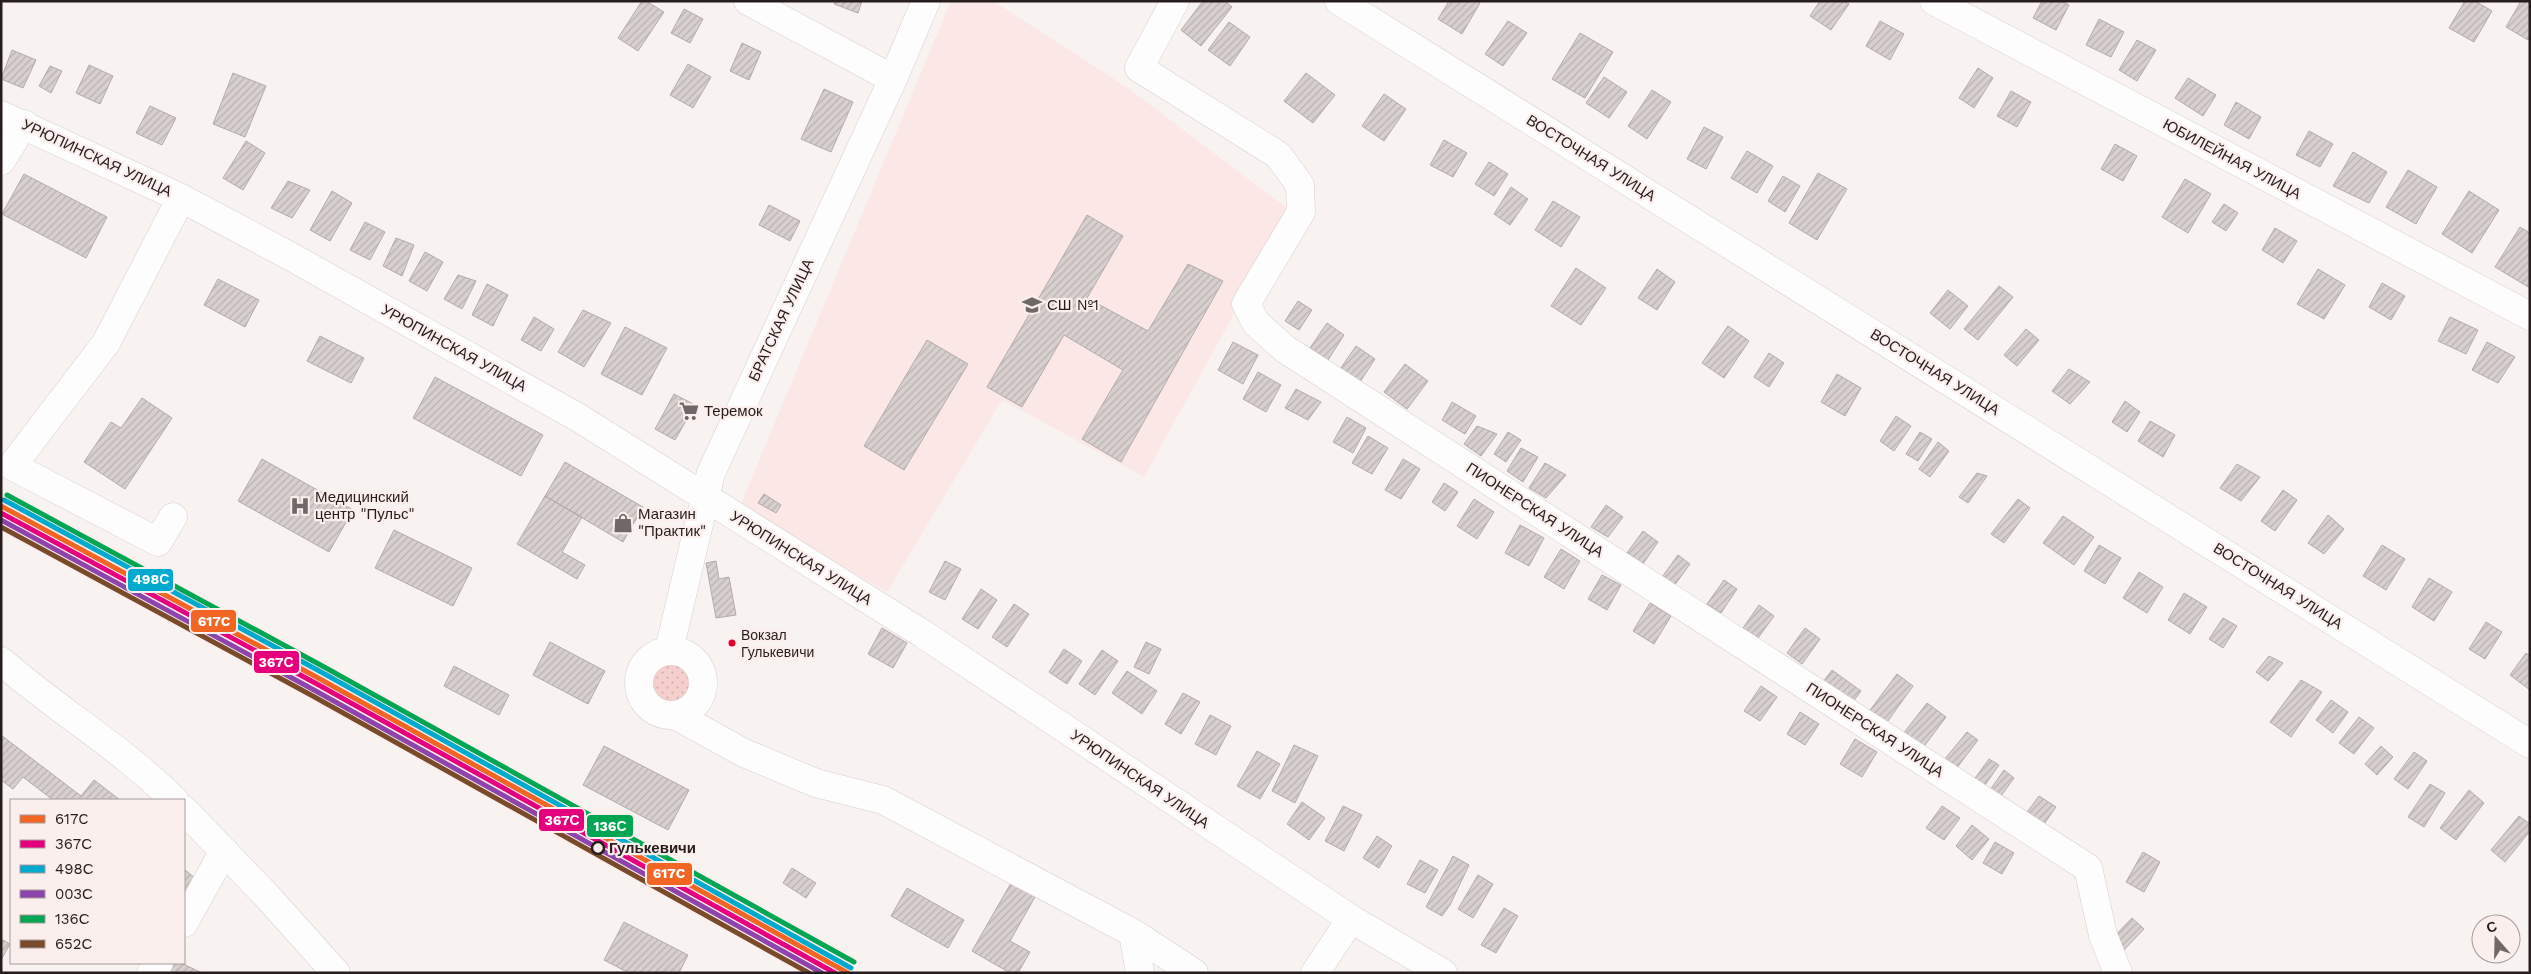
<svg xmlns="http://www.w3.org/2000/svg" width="2531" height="974" viewBox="0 0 2531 974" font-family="'Work Sans',sans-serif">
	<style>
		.built { fill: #fbe8e6 }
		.grass { fill: url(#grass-dots) }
		.building { fill: url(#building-hatch); stroke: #b3acab }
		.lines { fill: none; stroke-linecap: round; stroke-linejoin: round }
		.minor-casing { stroke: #d7cfce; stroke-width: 29 }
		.minor { stroke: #fefdfd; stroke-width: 28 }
		.rail-1-casing { stroke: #fbefee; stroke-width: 9 }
		.rail-2-casing { stroke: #fbefee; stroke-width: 9 }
		.rail-3-casing { stroke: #fbefee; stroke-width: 9 }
		.rail-4-casing { stroke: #fbefee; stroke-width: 9 }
		.rail-5-casing { stroke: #fbefee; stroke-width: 9 }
		.rail-6-casing { stroke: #fbefee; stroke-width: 9 }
		.rail-1 { stroke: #f26522; stroke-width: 5 }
		.rail-2 { stroke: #e5007d; stroke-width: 5 }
		.rail-3 { stroke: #00a9ce; stroke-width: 5 }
		.rail-4 { stroke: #8e44ad; stroke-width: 5 }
		.rail-5 { stroke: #00a651; stroke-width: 5 }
		.rail-6 { stroke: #7a4b2a; stroke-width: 5 }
		.bus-dot { fill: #e4002b; stroke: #fbefee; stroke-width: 2 }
		.stop-dot { fill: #fbefee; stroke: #271d1c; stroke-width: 2.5 }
		.labels { text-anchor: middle; stroke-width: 4.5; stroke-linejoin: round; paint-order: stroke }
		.bus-label { font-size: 14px; fill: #271d1c; stroke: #fbefee; text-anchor: start }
		.street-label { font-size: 15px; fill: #271d1c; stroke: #fbefee }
		.poi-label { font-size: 15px; fill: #271d1c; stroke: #fbefee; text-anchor: start }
		.stop-label { font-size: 15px; font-weight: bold; fill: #271d1c; stroke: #fbefee; text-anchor: start }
		.line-badge { stroke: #fbefee; stroke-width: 2 }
		.badge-label { font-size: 14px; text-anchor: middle; font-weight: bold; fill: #fff }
	</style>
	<defs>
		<pattern id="grass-dots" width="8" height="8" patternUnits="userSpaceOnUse" patternTransform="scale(1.25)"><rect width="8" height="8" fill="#f5cfcc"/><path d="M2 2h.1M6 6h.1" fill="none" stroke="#d2b1af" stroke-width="1.8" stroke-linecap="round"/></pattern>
		<pattern id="building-hatch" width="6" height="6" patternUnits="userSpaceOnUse" patternTransform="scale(1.25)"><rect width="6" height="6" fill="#d8d0cf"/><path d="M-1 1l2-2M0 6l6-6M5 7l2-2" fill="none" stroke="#b9b2b1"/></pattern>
	</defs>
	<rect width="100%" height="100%" fill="#f8f2f1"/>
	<path class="built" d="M951 1H993L1128 88 1291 211 1144 477 1002 400 887 592 740 506Z"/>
	<path class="grass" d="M650 681a21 21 0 1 1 42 0a21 21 0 1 1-42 0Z"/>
	<path class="building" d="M642 1H646L664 12 638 51 618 38Z
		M835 1H862L858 13 834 4Z
		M1203 1H1225L1232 7 1201 46 1181 30Z
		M1449 1H1477L1480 3 1462 34 1438 19Z
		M1820 1H1844L1849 4 1831 30 1810 16Z
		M2042 1H2061L2069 5 2056 30 2033 18Z
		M2465 1H2475L2492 11 2474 42 2449 28Z
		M2521 1H2530V37L2528 40 2506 27Z
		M684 9 703 19 690 43 671 33Z
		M2099 19 2124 32 2111 57 2086 45Z
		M1508 21 1527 33 1503 66 1485 54Z
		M1880 21 1904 34 1890 60 1866 46Z
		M1229 22 1250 37 1230 66 1208 50Z
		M1580 33 1613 52 1585 98 1552 79Z
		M2137 40 2156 50 2137 81 2119 70Z
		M742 43 761 52 749 80 730 71Z
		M12 50 36 60 23 88 1 79Z
		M688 64 711 77 693 108 670 95Z
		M89 65 113 76 100 104 76 93Z
		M50 66 62 71 51 93 39 86Z
		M1978 68 1993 78 1974 108 1959 98Z
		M233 73 266 86 245 137 213 124Z
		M1306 73 1335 95 1313 123 1284 101Z
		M1604 77 1627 92 1609 118 1586 103Z
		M2188 78 2216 95 2203 116 2175 98Z
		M824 89 853 102 831 152 801 139Z
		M1652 90 1671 102 1647 139 1628 126Z
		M2011 91 2031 102 2017 127 1997 116Z
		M1384 94 1406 109 1384 141 1362 126Z
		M2236 102 2261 117 2249 139 2224 125Z
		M150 106 176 118 162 145 136 133Z
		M1704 127 1723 137 1706 169 1687 159Z
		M2309 131 2333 144 2320 167 2296 155Z
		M1444 140 1467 153 1453 177 1430 165Z
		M246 141 265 153 243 190 223 178Z
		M2115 144 2137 156 2123 181 2101 169Z
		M1747 151 1773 166 1757 193 1731 178Z
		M2353 152 2387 172 2369 203 2333 186Z
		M1489 162 1508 174 1494 196 1475 184Z
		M2408 170 2437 187 2416 224 2386 207Z
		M1818 173 1847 189 1817 240 1789 223Z
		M24 174 107 217 86 258 2 214Z
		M1783 176 1800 186 1785 212 1768 201Z
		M2185 179 2211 194 2188 233 2162 217Z
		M288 181 310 190 292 218 271 208Z
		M1511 187 1528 199 1510 225 1494 214Z
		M332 191 352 203 330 241 310 230Z
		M2469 191 2499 210 2472 253 2442 234Z
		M1553 201 1580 217 1561 247 1535 230Z
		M2224 204 2238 213 2226 231 2212 222Z
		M769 205 800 221 790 241 759 225Z
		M1087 215 1123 236 1087 298 1148 331 1188 264 1223 281 1121 462 1082 439 1123 370 1064 335 1022 407 987 387Z
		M365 222 385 232 370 260 350 250Z
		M2520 227 2530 233V288L2495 267Z
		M2275 228 2297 241 2283 263 2262 250Z
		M396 238 414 245 402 276 383 266Z
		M425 252 443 262 427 291 409 281Z
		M1576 268 1606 288 1581 325 1551 306Z
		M1657 269 1675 282 1657 310 1638 298Z
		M2318 269 2345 285 2324 319 2297 304Z
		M458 275 476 281 462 309 444 299Z
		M218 279 259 300 245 327 204 305Z
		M2382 283 2405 296 2391 320 2369 307Z
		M487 284 508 295 493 326 472 315Z
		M1999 286 2013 297 1978 340 1964 329Z
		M1948 290 1968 306 1950 329 1930 313Z
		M1298 301 1312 310 1299 330 1285 321Z
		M583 310 611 323 584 367 558 352Z
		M534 317 554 329 541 351 521 340Z
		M2450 317 2478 330 2466 354 2438 341Z
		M1327 323 1344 335 1328 360 1310 348Z
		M1728 326 1749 341 1724 378 1702 363Z
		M625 327 667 348 642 395 601 374Z
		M2026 329 2039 340 2017 366 2004 355Z
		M320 336 364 358 351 383 307 361Z
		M927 340 968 364 904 470 864 446Z
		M1233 342 1258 355 1243 384 1218 370Z
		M2487 342 2515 357 2498 383 2472 370Z
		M1356 346 1375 359 1358 385 1338 372Z
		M1769 353 1784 363 1769 387 1754 377Z
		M1405 364 1428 381 1407 409 1384 392Z
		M2069 369 2090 382 2070 404 2052 391Z
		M1258 372 1281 385 1266 412 1243 399Z
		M1837 374 1861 388 1845 416 1821 402Z
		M435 377 543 435 521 476 413 418Z
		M1296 389 1321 402 1308 420 1285 408Z
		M674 394 695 405 675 440 655 429Z
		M142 398 172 418 125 489 84 462 111 422 121 428Z
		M2125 401 2140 412 2127 432 2112 422Z
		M1452 402 1476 416 1465 434 1442 420Z
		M1896 416 1911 426 1894 451 1880 441Z
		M1347 417 1366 428 1353 453 1333 442Z
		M2150 421 2175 435 2163 457 2138 441Z
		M1477 426 1497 434 1481 456 1464 444Z
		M1508 432 1521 440 1506 462 1494 454Z
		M1920 432 1932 439 1918 461 1906 454Z
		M1368 436 1388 448 1372 474 1352 463Z
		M1938 442 1949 451 1930 477 1919 469Z
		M1521 448 1538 457 1523 482 1507 471Z
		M262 459 353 510 329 552 238 501Z
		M1403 459 1420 469 1401 499 1385 490Z
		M565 462 643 507 623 542 545 496Z
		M1545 463 1566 475 1546 498 1529 488Z
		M2237 464 2260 477 2241 501 2220 488Z
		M1977 473 1987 476 1968 503 1959 497Z
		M1444 483 1458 492 1445 511 1432 502Z
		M2283 490 2297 500 2275 531 2261 521Z
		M764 494 781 505 776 513 758 503Z
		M545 496 582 517 562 552 585 565 577 579 517 544Z
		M1474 499 1494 512 1477 539 1457 526Z
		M2018 499 2030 508 2004 543 1991 534Z
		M1606 505 1623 517 1608 537 1591 527Z
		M2328 515 2344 529 2324 554 2308 543Z
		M2063 516 2094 537 2074 565 2043 543Z
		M1520 525 1544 538 1529 566 1505 553Z
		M394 530 472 568 453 606 375 568Z
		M1643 531 1658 542 1643 564 1627 553Z
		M2099 545 2121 558 2105 584 2084 571Z
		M2382 545 2405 559 2386 590 2363 576Z
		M1561 549 1580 561 1564 589 1544 577Z
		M1678 555 1690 564 1674 586 1662 577Z
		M716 561 719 579 729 577 736 615 716 618 706 563Z
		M945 561 961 569 945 600 929 592Z
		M2139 572 2163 587 2147 613 2123 598Z
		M1602 575 1621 585 1607 610 1588 599Z
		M2429 578 2452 592 2434 621 2412 607Z
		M1724 580 1737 589 1721 613 1707 604Z
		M981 589 997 600 978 629 962 619Z
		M2184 593 2207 607 2190 634 2168 620Z
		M1650 603 1671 616 1654 644 1633 631Z
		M1014 604 1029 614 1007 647 992 637Z
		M1759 605 1774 616 1758 638 1743 628Z
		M2223 618 2237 626 2223 648 2209 639Z
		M2486 622 2502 632 2485 659 2469 649Z
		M882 628 907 643 893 668 868 654Z
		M1805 628 1820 639 1802 664 1787 653Z
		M550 642 605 671 588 704 533 675Z
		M1146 642 1161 649 1149 674 1134 667Z
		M1064 649 1082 661 1067 684 1049 672Z
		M1102 650 1118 661 1095 695 1079 684Z
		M2526 653 2530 656V690L2510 675Z
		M2269 656 2283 663 2268 681 2256 672Z
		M454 666 509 695 499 715 444 686Z
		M1832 670 1861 691 1852 703 1823 682Z
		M1127 671 1157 691 1142 714 1112 693Z
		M1897 674 1913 686 1885 725 1868 713Z
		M2301 680 2322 692 2291 737 2270 722Z
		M1761 686 1777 697 1760 721 1744 711Z
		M1183 693 1200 702 1181 734 1165 724Z
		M2331 700 2348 712 2333 733 2316 720Z
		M1927 703 1946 717 1922 749 1903 734Z
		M1800 712 1819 724 1805 745 1787 734Z
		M1210 715 1231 726 1216 755 1195 744Z
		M2359 717 2374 728 2354 754 2339 743Z
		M1967 732 1978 740 1956 769 1944 760Z
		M1 735 81 796 94 780 120 800H53L23 777 13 789 1 780Z
		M1855 739 1877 752 1862 777 1840 764Z
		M1294 745 1318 756 1295 803 1272 791Z
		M604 746 689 790 668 830 583 785Z
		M2381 746 2393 757 2377 775 2365 764Z
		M1257 751 1280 764 1260 799 1237 786Z
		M2414 752 2427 761 2408 789 2394 779Z
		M1989 759 1999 765 1983 788 1973 781Z
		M2004 770 2014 778 1998 800 1988 793Z
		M2430 784 2445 793 2424 827 2408 817Z
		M2469 790 2484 803 2456 840 2440 828Z
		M2039 796 2056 807 2042 827 2025 815Z
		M1302 802 1325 818 1309 840 1287 824Z
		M1343 806 1362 815 1344 851 1325 841Z
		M1942 806 1960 818 1944 840 1926 828Z
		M2519 816 2530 824V831L2505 862 2491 850Z
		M1972 825 1989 839 1972 860 1956 846Z
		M1377 836 1392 846 1379 868 1363 858Z
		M1995 842 2014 853 2002 874 1983 863Z
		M2143 852 2160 862 2144 892 2126 882Z
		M1453 856 1469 865 1450 905 1442 916 1426 907Z
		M1420 860 1438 870 1425 893 1407 884Z
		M792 868 816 883 806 898 783 883Z
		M184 869 201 883 184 905Z
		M1478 875 1493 884 1473 918 1458 909Z
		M1011 883 1035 897 1010 941 1030 952 1018 973H1010L972 951Z
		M907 888 964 920 948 948 891 916Z
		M1504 908 1518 916 1496 953 1481 945Z
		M2132 918 2144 929 2121 953 2109 942Z
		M624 922 688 955 679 973H629L604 960Z
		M1 939 10 944 1 960Z
		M156 963H181L202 973H150Z"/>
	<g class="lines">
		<defs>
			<path id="minor" d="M748 1 893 79
				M1175 1 1139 68 1278 155 1300 185 1301 212 1246 304 1256 323 1285 349 2088 868 2103 935 2118 973
				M1339 1 2530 744
				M1934 1 2530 316
				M1 115 181 198 288 255 579 418 923 634 1351 919 1443 973
				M1 161 24 124
				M173 517 158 542 12 466 106 343 181 198
				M669 650 711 473 893 79 926 1
				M639 683a32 32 0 1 1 64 0a32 32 0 1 1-64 0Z
				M1 661C57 710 122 748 174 800
				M675 715 744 753 816 783 883 800 1133 933 1194 973
				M184 810 266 895 336 973
				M184 923 224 851
				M1133 933 1140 973
				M151 973 159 963
				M1315 973 1351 919"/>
		</defs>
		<use href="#minor" class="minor-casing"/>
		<use href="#minor" class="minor"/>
		<defs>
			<path id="rail-1" d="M1 506 320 679 848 973"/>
			<path id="rail-2" d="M1 513 317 684 835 973"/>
			<path id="rail-3" d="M4 500 323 673 851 968"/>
			<path id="rail-4" d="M1 520 314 690 822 973"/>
			<path id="rail-5" d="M7 495 326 668 854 962"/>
			<path id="rail-6" d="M1 527 311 695 809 973"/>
		</defs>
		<use href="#rail-1" class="rail-1-casing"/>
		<use href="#rail-2" class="rail-2-casing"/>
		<use href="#rail-3" class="rail-3-casing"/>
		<use href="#rail-4" class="rail-4-casing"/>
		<use href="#rail-5" class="rail-5-casing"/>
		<use href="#rail-6" class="rail-6-casing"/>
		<use href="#rail-1" class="rail-1"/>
		<use href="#rail-2" class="rail-2"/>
		<use href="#rail-3" class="rail-3"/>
		<use href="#rail-4" class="rail-4"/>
		<use href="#rail-5" class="rail-5"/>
		<use href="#rail-6" class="rail-6"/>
	</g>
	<defs>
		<symbol id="school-bare" viewBox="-9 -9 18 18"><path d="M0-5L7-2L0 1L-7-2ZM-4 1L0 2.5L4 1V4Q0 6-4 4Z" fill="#706867" stroke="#fbefee" stroke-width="2.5" paint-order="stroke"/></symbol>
		<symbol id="supermarket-bare" viewBox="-9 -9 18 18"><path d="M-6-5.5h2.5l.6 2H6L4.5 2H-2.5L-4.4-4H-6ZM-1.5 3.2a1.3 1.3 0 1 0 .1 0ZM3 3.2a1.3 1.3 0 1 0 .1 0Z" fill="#706867" stroke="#fbefee" stroke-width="2.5" paint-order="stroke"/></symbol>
		<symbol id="hospital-bare" viewBox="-9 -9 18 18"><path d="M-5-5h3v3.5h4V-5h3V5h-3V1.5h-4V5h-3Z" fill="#706867" stroke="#fbefee" stroke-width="2.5" paint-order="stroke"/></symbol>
		<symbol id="shop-bare" viewBox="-9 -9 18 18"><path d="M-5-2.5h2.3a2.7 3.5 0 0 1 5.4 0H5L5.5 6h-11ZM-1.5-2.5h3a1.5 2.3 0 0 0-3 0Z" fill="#706867" stroke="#fbefee" stroke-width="2.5" paint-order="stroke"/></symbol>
	</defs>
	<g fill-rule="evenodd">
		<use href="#school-bare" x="1018" y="291" width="28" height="28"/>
		<use href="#supermarket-bare" x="675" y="397" width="28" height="28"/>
		<use href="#hospital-bare" x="286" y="492" width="28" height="28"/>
		<use href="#shop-bare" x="609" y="509" width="28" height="28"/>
	</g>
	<circle class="bus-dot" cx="732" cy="643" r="4.5"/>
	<circle class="stop-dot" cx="598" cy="848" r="6"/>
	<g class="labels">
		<g class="bus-label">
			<text x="741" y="640">Вокзал<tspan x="741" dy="17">Гулькевичи</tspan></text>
		</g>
		<g class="street-label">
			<text transform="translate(97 158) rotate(25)" y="5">УРЮПИНСКАЯ УЛИЦА</text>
			<text transform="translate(1591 158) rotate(32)" y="5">ВОСТОЧНАЯ УЛИЦА</text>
			<text transform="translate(2232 159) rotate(28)" y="5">ЮБИЛЕЙНАЯ УЛИЦА</text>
			<text transform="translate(781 320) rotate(-65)" y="5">БРАТСКАЯ УЛИЦА</text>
			<text transform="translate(454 348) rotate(29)" y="5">УРЮПИНСКАЯ УЛИЦА</text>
			<text transform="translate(1935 372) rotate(32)" y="5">ВОСТОЧНАЯ УЛИЦА</text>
			<text transform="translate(1535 510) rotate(33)" y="5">ПИОНЕРСКАЯ УЛИЦА</text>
			<text transform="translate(801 558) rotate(32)" y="5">УРЮПИНСКАЯ УЛИЦА</text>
			<text transform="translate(2278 586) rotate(32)" y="5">ВОСТОЧНАЯ УЛИЦА</text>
			<text transform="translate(1875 730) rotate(33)" y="5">ПИОНЕРСКАЯ УЛИЦА</text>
			<text transform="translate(1140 779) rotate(34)" y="5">УРЮПИНСКАЯ УЛИЦА</text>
		</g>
		<g class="poi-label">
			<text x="1047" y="310">СШ №1</text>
			<text x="704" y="416">Теремок</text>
			<text x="315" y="502">Медицинский<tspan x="315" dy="17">центр "Пульс"</tspan></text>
			<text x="638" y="519">Магазин<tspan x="638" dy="17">"Практик"</tspan></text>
		</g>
		<g class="stop-label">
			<text x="609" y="853">Гулькевичи</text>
		</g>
	</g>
	<g class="line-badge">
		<rect x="127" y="568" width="47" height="24" rx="5" fill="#00a9ce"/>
		<rect x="190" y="609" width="47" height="24" rx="5" fill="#f26522"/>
		<rect x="253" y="650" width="47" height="24" rx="5" fill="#e5007d"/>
		<rect x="538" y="808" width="47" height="24" rx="5" fill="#e5007d"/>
		<rect x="586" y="814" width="48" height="24" rx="5" fill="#00a651"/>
		<rect x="646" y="862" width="47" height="24" rx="5" fill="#f26522"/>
	</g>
	<g class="badge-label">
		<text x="151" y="584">498С</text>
		<text x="214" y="626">617C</text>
		<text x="276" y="667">367С</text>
		<text x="562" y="825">367С</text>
		<text x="610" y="831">136С</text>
		<text x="669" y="878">617C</text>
	</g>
	<rect width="2531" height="974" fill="none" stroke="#271d1c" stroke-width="5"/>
	<rect x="10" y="799" width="175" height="165" fill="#fbefee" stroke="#a69b9a"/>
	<rect x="20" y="815" width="25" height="8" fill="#f26522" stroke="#a69b9a"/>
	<text x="55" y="824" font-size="15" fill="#271d1c">617C</text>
	<rect x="20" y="840" width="25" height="8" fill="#e5007d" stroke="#a69b9a"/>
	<text x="55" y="849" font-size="15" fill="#271d1c">367С</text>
	<rect x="20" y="865" width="25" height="8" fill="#00a9ce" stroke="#a69b9a"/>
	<text x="55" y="874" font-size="15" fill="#271d1c">498С</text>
	<rect x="20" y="890" width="25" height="8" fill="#8e44ad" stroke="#a69b9a"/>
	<text x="55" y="899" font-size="15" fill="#271d1c">003С</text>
	<rect x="20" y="915" width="25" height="8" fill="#00a651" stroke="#a69b9a"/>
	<text x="55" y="924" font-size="15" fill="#271d1c">136С</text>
	<rect x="20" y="940" width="25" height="8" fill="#7a4b2a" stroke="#a69b9a"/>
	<text x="55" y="949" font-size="15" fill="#271d1c">652С</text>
	<g transform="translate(2496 939) rotate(340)"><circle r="24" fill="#fbefee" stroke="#a69b9a"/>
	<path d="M0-4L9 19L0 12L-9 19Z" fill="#706867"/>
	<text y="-8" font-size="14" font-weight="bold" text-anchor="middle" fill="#271d1c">С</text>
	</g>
</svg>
